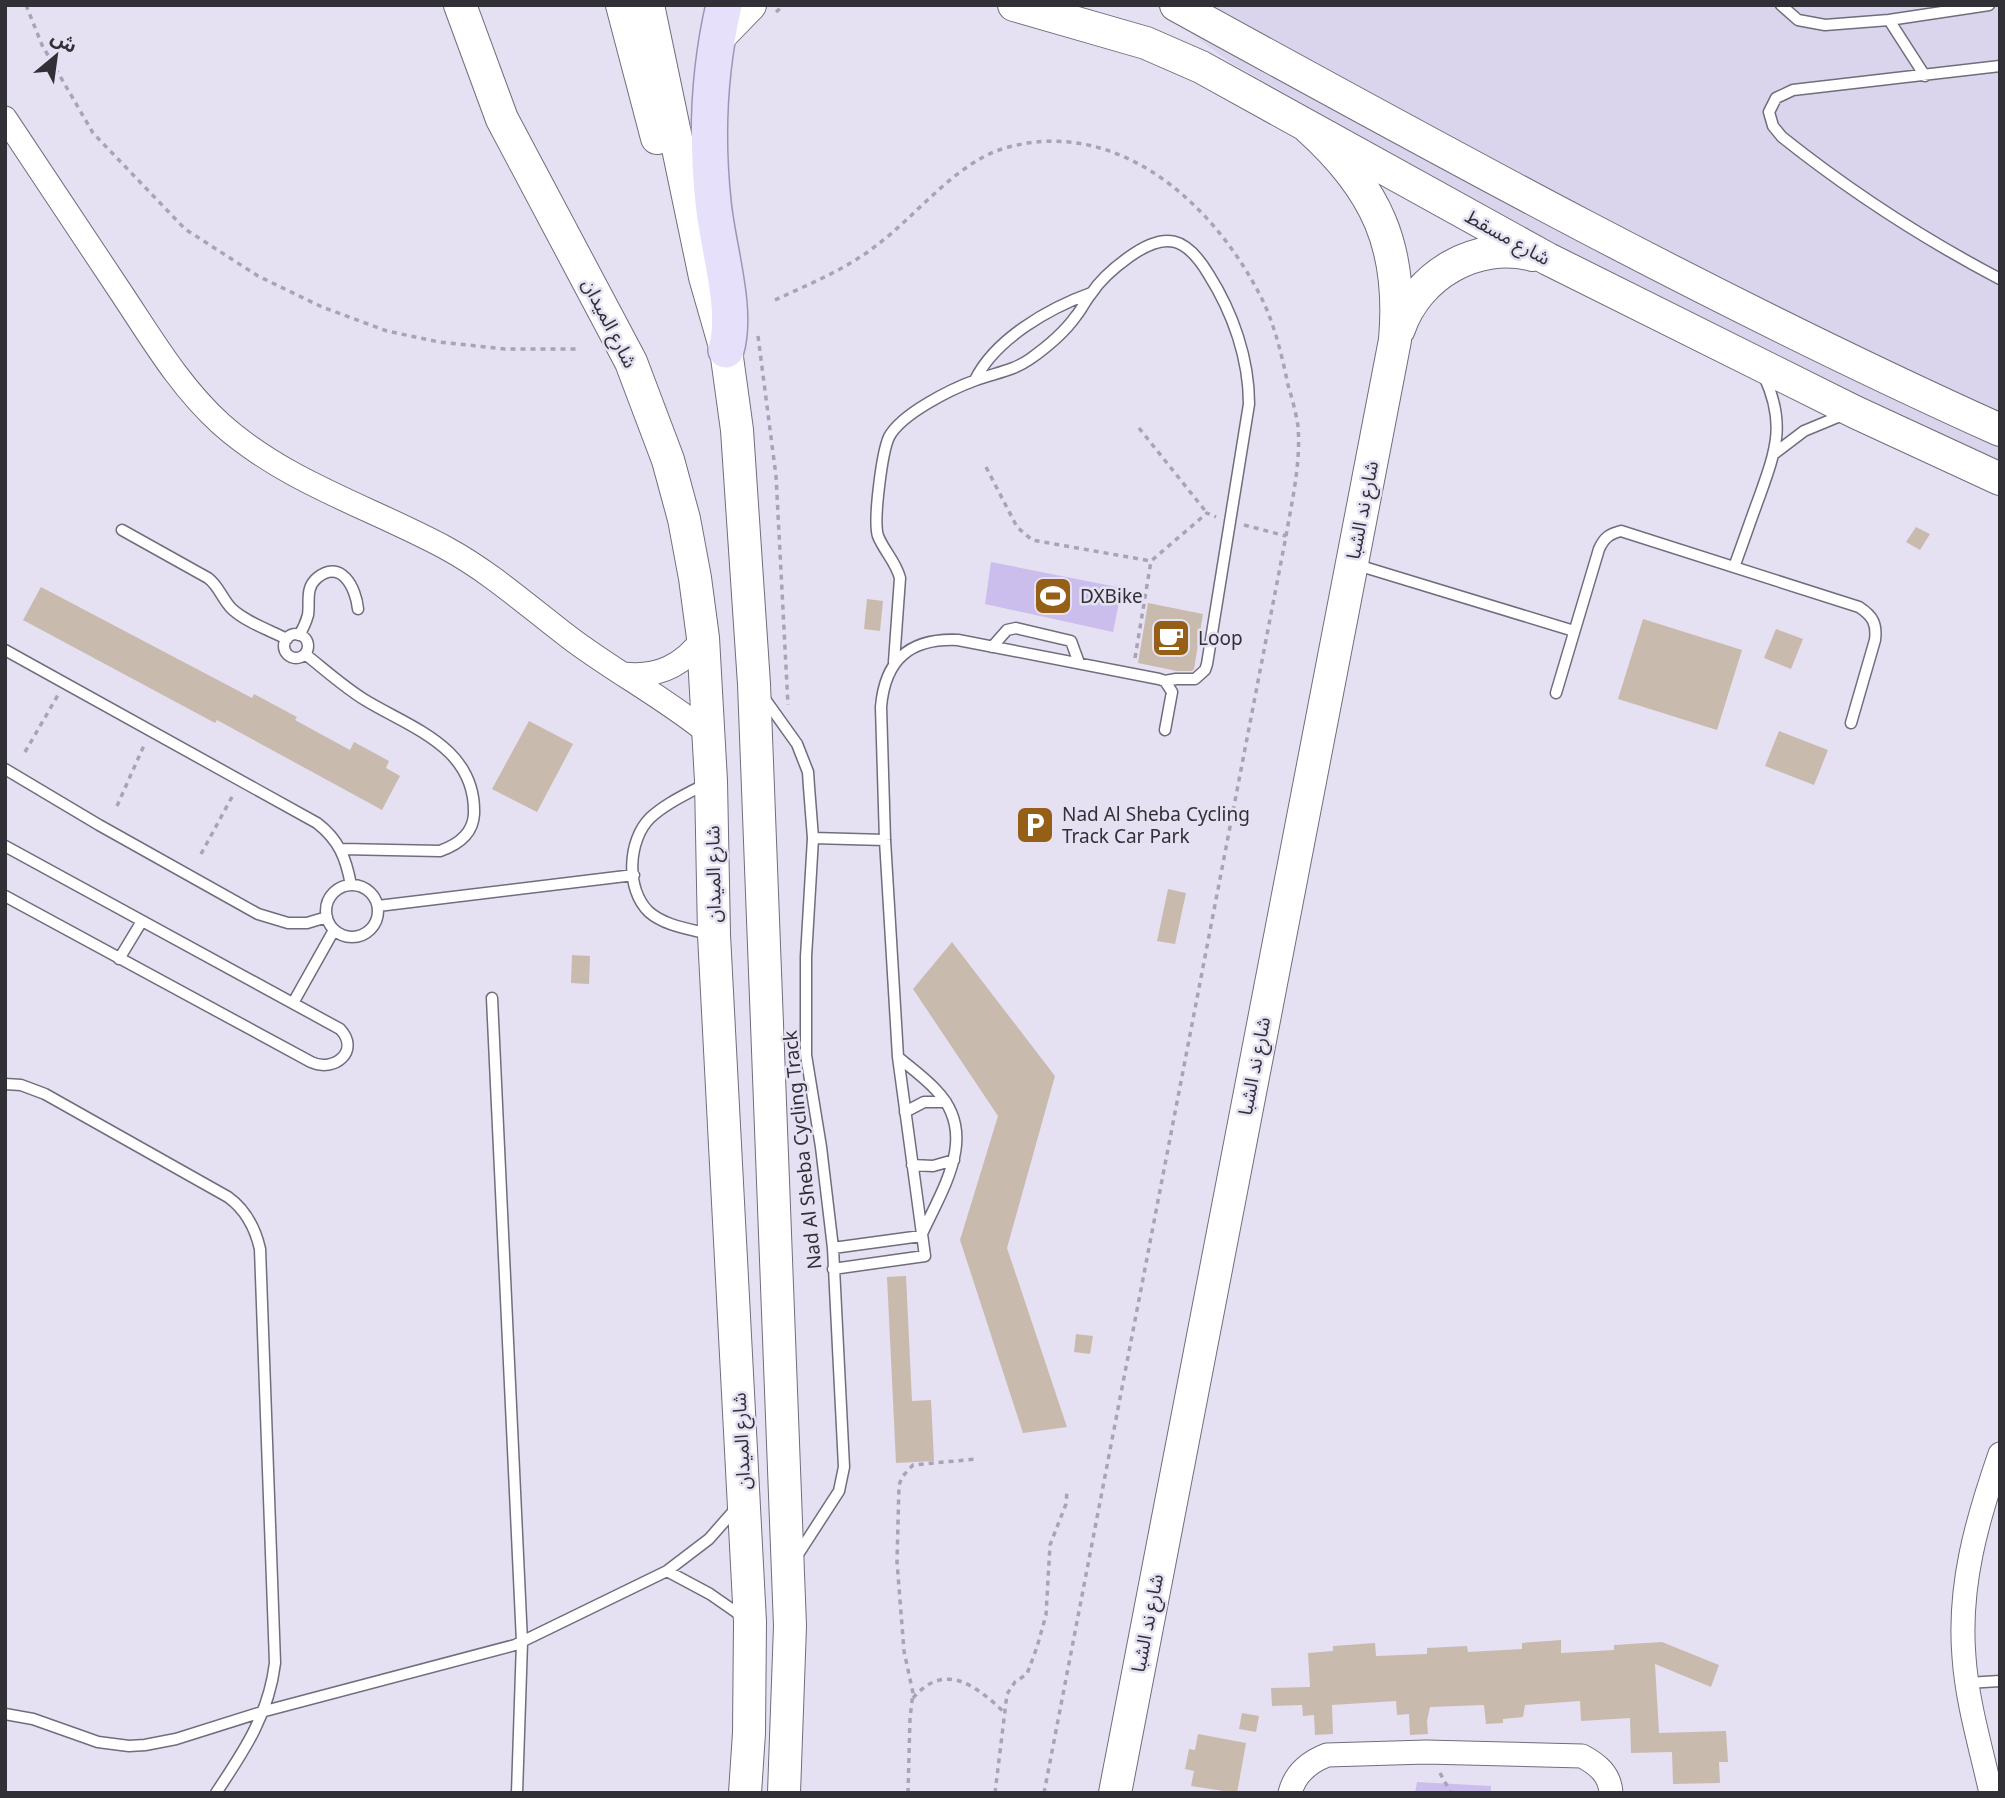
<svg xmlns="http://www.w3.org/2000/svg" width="2005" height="1798" viewBox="0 0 2005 1798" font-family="'Noto Sans','Noto Sans Arabic',sans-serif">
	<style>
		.built { fill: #dad4ec }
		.green { fill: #cbbeed }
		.building { fill: #c8baad }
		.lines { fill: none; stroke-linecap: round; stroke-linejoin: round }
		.lane-casing { stroke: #716d7d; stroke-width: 13 }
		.street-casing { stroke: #716d7d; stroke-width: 25 }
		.secondary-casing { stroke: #716d7d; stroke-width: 34 }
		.primary-casing { stroke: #9d95b3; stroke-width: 38 }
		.path { stroke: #a8a4b3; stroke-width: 3.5; stroke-dasharray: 5 5; stroke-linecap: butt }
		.lane { stroke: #fff; stroke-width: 10 }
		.street { stroke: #fff; stroke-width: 23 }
		.secondary { stroke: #fff; stroke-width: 32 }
		.primary { stroke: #e7e0fa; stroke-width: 35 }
		.labels { text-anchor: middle; stroke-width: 5; stroke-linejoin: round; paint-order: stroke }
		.street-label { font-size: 19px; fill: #323037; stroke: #e5e1f3 }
		.poi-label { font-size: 19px; fill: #323037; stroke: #e5e1f3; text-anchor: start }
	</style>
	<rect width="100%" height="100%" fill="#e5e1f3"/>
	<path class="built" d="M1154 5H2000V462L1855 397 1556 246 1231 63Z"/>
	<path class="green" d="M991 562 1122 588 1113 632 985 604Z
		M1417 1782 1491 1786V1793H1415Z"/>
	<path class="building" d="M1916 527 1930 534 1920 550 1906 542Z
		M41 587 252 698 254 694 297 717 295 720 350 750 354 742 389 761 386 768 400 776 382 810 217 720 215 723 23 620Z
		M867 599 883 601 880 631 864 629Z
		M1148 603 1203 614 1194 669 1192 671H1177L1138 663Z
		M1643 619 1742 650 1717 730 1618 699Z
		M1776 629 1803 639 1791 669 1764 658Z
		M529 721 573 744 537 812 492 789Z
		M1779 731 1828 750 1814 785 1765 766Z
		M1168 889 1186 893 1175 944 1157 941Z
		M952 942 1055 1076 1007 1248 1067 1427 1023 1433 960 1240 998 1116 913 989Z
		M572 955 590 956 589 984 571 983Z
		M906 1276 912 1401 931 1400 934 1461 896 1463 887 1277Z
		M1076 1334 1093 1336 1090 1354 1074 1352Z
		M1561 1640V1653L1614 1650V1645L1662 1642 1719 1665 1711 1687 1655 1664 1659 1733 1726 1731 1728 1762H1719L1720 1783 1673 1784 1672 1752 1631 1753 1630 1718 1581 1721 1580 1701 1525 1705 1523 1717 1503 1719V1723L1486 1724 1484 1705 1430 1707 1427 1721 1428 1734 1410 1735 1409 1714 1397 1715 1396 1701 1332 1705 1333 1734 1315 1735 1314 1715 1303 1716 1302 1705 1272 1706 1271 1688 1310 1687 1308 1653 1333 1651V1646L1375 1643 1376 1656 1427 1654V1648L1467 1646 1468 1652 1522 1649V1643Z
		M1242 1713 1259 1716 1256 1732 1239 1729Z
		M1198 1734 1246 1743 1237 1793 1191 1786 1194 1771 1185 1769 1189 1749 1195 1750Z"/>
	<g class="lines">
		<defs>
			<path id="lane" d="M1781 5 1798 20 1825 25 1889 20 1989 5
				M1889 20 1925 76
				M2000 66 1793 90 1776 98 1769 112 1773 126 1782 137C1851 192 1922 238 2000 279
				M975 380C995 339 1049 308 1091 293
				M1775 453 1804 431 1845 414
				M122 530 208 578C219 586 222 599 232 609 246 622 269 630 287 639
				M1354 564 1574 631
				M1734 567C1743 543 1751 519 1760 495 1776 450 1786 423 1764 376
				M284 646a12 12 0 1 1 24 0a12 12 0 1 1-24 0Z
				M299 635C303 629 306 622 308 615 310 602 305 588 317 578 341 558 356 588 358 609
				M992 647 1007 630 1016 628 1071 641 1079 663
				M5 650 317 823C339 840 346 858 351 885
				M305 654C324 669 344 687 365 700 411 728 476 747 474 814 473 834 457 845 440 851L341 849
				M894 662 900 578C896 562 884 551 878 536 873 521 882 452 889 437 901 414 951 389 976 380 995 373 1013 371 1030 359 1047 347 1064 333 1076 316 1082 309 1085 301 1091 294 1100 280 1115 267 1129 257 1165 231 1186 236 1209 275 1233 313 1249 359 1249 404L1207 664 1205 670 1195 679H1176L1165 681
				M1556 693 1599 549C1604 538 1609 534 1621 531L1859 607C1873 616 1877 624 1875 640L1851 723
				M762 695 797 744 808 772 809 787 813 838 806 957V1055L821 1147 833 1248 844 1467 839 1491 795 1559
				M5 769 99 825 258 914 288 923H307L327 917
				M705 784C687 794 666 803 650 818 628 840 625 889 649 912 665 926 690 929 709 934
				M813 838 885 840
				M5 846 340 1029C361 1051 334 1073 311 1062L5 896
				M326 911a26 26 0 1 1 52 0a26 26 0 1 1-52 0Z
				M378 906 634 875
				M119 959 142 921
				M492 998 522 1642 517 1793
				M293 1003 334 930
				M5 1084 21 1085 45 1094 228 1197C246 1210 255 1227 260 1249L275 1663C269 1714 244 1751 216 1793
				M905 1112 924 1102H946
				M912 1165 933 1166 954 1160
				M833 1248 921 1236C942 1189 980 1135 936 1090 925 1078 911 1068 898 1057
				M833 1269 925 1256 898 1057 885 840 881 707C885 659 910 638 958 640L1159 679 1165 681 1172 692 1165 730
				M667 1571 710 1594 743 1617
				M1967 1683 2000 1681
				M5 1714 33 1719 98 1742 129 1746 145 1745 176 1739 265 1711 515 1645 667 1571 709 1539 738 1506"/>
			<path id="street" d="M5 118C44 176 83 235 122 294 152 339 180 387 221 424 286 482 370 507 446 548 492 573 529 607 570 638 615 672 665 698 709 734
				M623 674C657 678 683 666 703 638
				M1290 1793C1295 1773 1309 1762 1327 1755L1426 1752 1582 1756C1597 1764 1610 1774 1611 1793
				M1991 1793C1981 1748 1967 1702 1964 1657 1958 1586 1977 1520 2000 1454"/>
			<path id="secondary" d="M460 5 502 119 631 362 668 460 684 519 695 578 703 638 711 781 714 935 750 1622 749 1733 745 1793
				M622 5 657 138
				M648 5 705 277 726 350 737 430 754 684 790 1626 784 1793
				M1014 5 1146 43 1201 67 1548 259 1855 412 2000 479
				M1176 5C1447 154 1718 303 2000 430
				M716 40 750 5
				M1399 329C1417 275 1477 240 1533 255
				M1115 1793 1395 340C1403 247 1377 189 1308 127"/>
			<path id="primary" d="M724 5C709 70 706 136 713 202 717 246 738 309 726 350"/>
		</defs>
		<use href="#lane" class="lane-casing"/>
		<use href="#street" class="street-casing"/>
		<use href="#secondary" class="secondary-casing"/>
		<use href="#primary" class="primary-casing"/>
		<path class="path" d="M26 5 42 45 93 133 185 229 258 276 322 307 387 331 439 342 505 349H579
			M776 12 784 5
			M775 300C809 284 847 269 877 245 916 216 955 164 1002 149 1116 114 1214 203 1262 299 1275 326 1282 356 1288 385 1292 398 1296 413 1298 426 1301 463 1292 501 1286 536L1044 1793
			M758 336 776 476 788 705
			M1139 428 1207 513
			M986 467 1017 527 1032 540 1151 561 1207 513 1216 517
			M1244 525 1286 536
			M1135 658 1151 561
			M25 752 58 695
			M117 806 145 743
			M201 854 233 795
			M913 1698C946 1660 977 1687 1005 1713
			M1440 1773 1451 1793
			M908 1793 910 1718 913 1693 904 1651 897 1562 899 1485 902 1477 913 1465 976 1459
			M995 1793 1007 1694 1015 1682 1027 1674 1037 1647 1046 1615 1050 1545 1066 1504 1067 1491"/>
		<use href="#lane" class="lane"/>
		<use href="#street" class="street"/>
		<use href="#secondary" class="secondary"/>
		<use href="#primary" class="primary"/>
	</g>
	<defs>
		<symbol id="stadium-square" viewBox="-11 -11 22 22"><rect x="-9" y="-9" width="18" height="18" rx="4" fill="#955f17" stroke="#e5e1f3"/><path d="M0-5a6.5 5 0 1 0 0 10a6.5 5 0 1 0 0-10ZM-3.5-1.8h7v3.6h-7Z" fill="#fff"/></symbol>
		<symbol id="cafe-square" viewBox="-11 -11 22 22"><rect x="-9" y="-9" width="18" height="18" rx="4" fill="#955f17" stroke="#e5e1f3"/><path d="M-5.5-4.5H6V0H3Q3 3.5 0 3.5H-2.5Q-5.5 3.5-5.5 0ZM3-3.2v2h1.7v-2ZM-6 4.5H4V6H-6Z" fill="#fff"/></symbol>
		<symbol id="parking-square" viewBox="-11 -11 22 22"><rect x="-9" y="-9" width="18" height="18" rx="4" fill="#955f17" stroke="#e5e1f3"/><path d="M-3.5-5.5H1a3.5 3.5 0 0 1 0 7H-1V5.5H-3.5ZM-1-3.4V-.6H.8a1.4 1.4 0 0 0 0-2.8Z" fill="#fff"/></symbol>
	</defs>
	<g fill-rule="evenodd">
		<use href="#stadium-square" x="1031" y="574" width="44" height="44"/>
		<use href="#cafe-square" x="1149" y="616" width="44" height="44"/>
		<use href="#parking-square" x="1013" y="803" width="44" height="44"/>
	</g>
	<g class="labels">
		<g class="street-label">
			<text transform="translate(1508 237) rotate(29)" y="7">شارع مسقط</text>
			<text transform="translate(610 323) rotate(63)" y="7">شارع الميدان</text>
			<text transform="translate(1362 510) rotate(-79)" y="7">شارع ند الشبا</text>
			<text transform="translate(713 874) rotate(-91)" y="7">شارع الميدان</text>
			<text transform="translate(1254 1066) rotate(-79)" y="7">شارع ند الشبا</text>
			<text transform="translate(802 1150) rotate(-96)" y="7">Nad Al Sheba Cycling Track</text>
			<text transform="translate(741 1441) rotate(-93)" y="7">شارع الميدان</text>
			<text transform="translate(1147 1623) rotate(-79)" y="7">شارع ند الشبا</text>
		</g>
		<g class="poi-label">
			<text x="1080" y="603">DXBike</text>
			<text x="1198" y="645">Loop</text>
			<text x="1062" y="821">Nad Al Sheba Cycling<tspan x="1062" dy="22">Track Car Park</tspan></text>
		</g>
	</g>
	<rect width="2005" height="1798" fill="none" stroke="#323037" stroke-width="14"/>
	<g transform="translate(56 56) rotate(29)" stroke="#e5e1f3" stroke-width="5" paint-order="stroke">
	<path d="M0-5L12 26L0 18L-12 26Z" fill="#323037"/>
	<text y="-10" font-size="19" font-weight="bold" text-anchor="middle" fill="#323037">ش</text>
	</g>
</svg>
